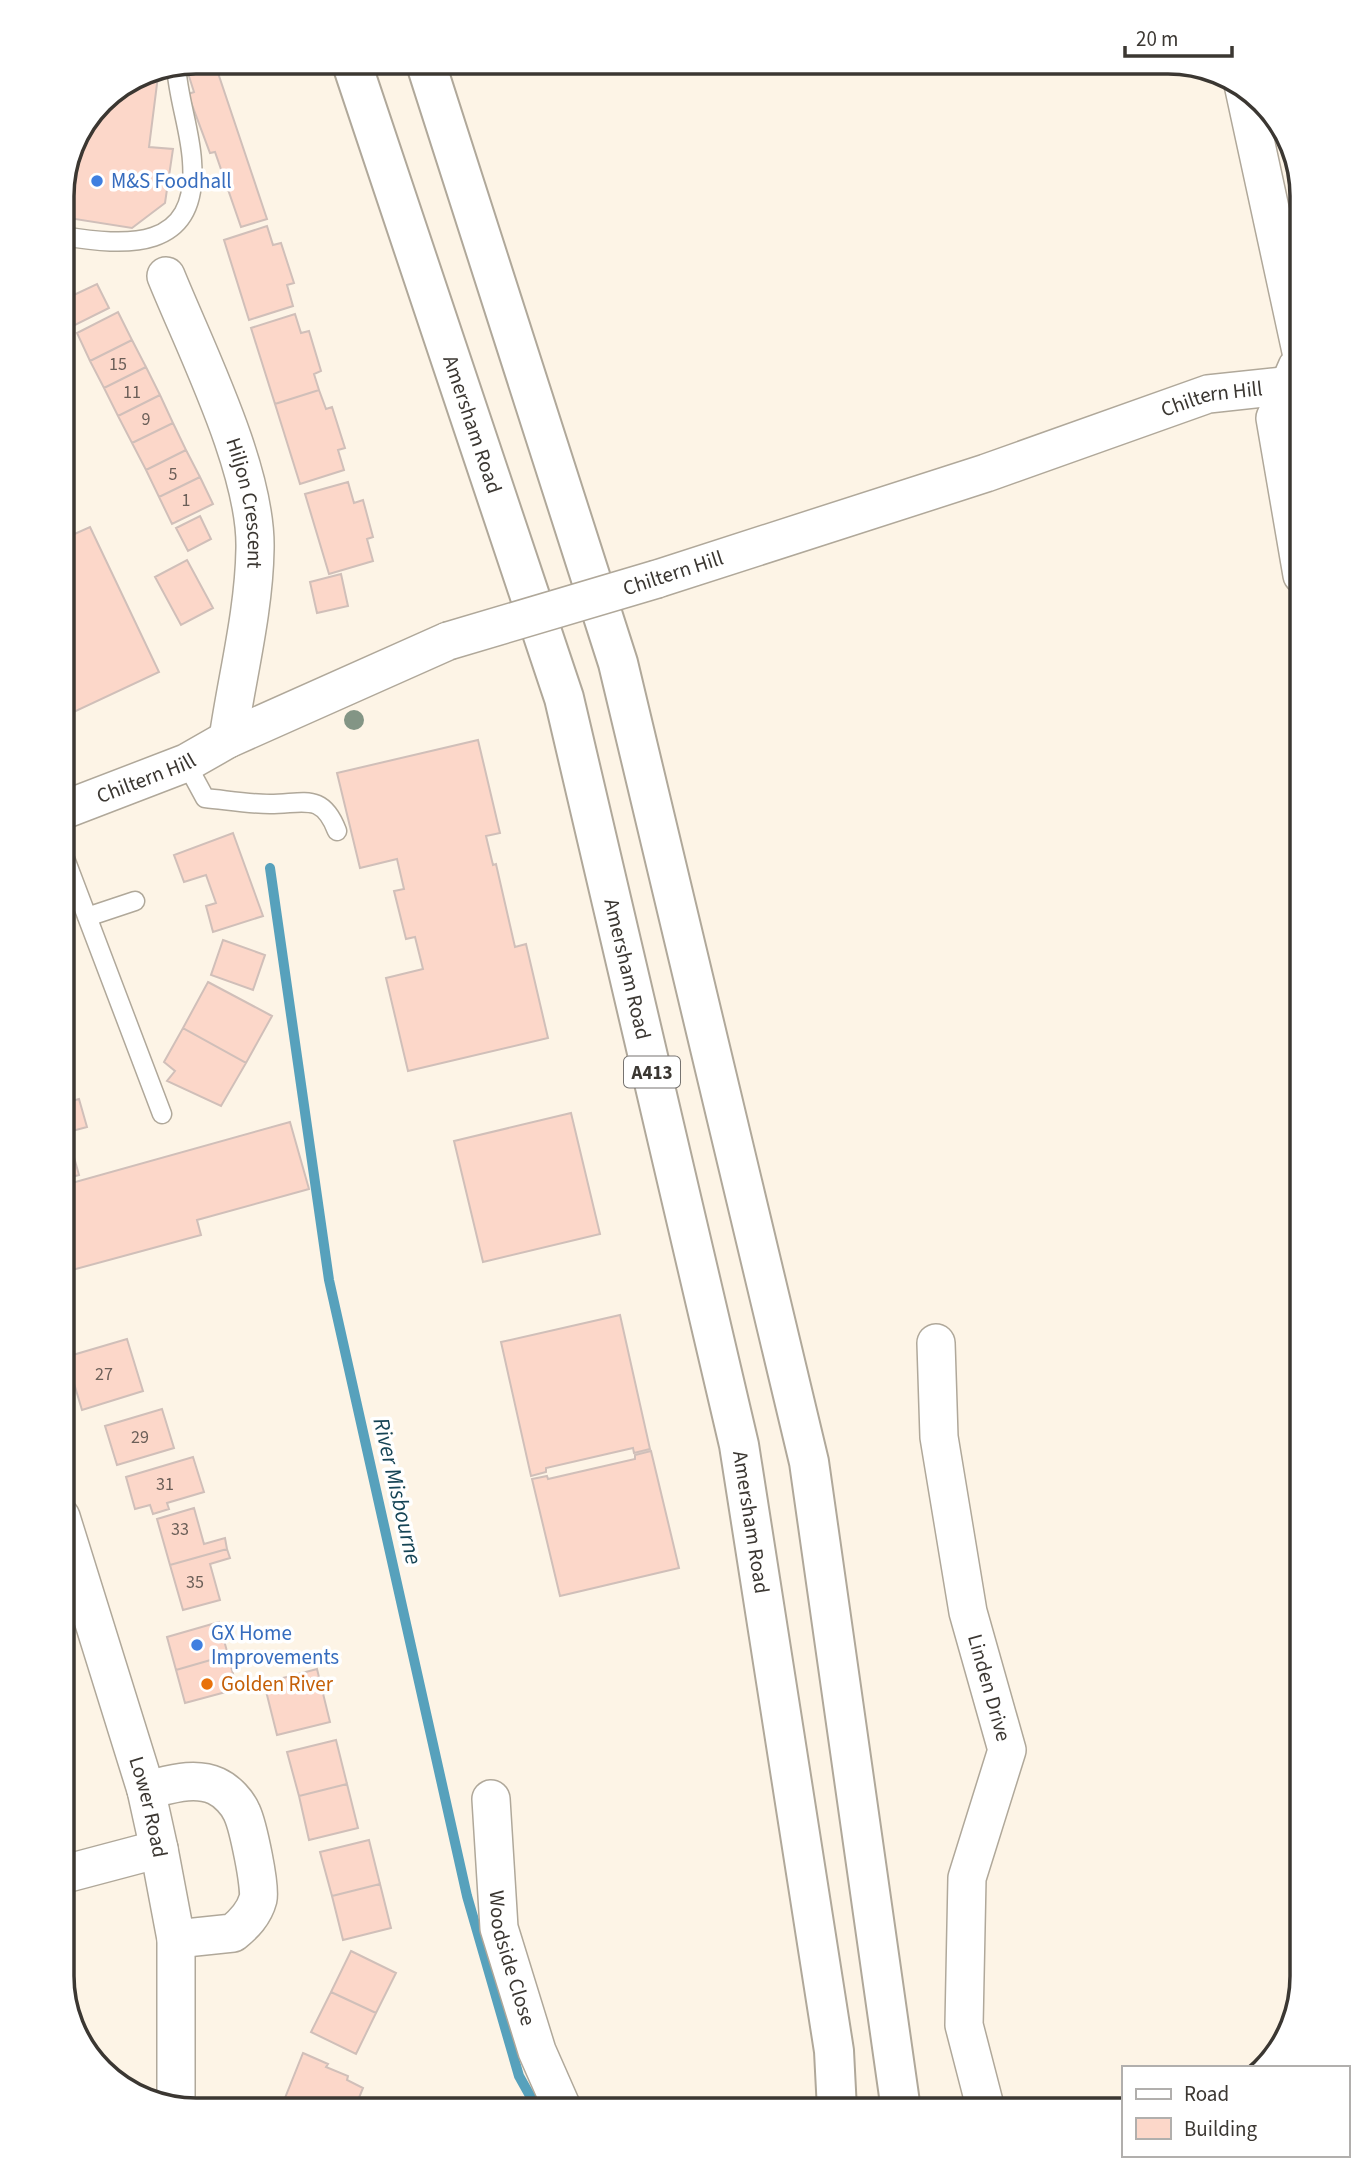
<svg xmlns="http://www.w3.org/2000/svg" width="1363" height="2171" viewBox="0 0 1363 2171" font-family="'Source Sans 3',sans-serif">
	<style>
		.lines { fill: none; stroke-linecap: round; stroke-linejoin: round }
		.stream { stroke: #57a1bc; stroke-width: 10 }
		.building { fill: #fcd7c9; stroke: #d0bfb9; stroke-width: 2 }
		.lane-casing { stroke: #b0a89a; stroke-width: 21 }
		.street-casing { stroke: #b0a89a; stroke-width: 40 }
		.highway-casing { stroke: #b0a89a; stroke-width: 42 }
		.lane { stroke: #fff; stroke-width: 18 }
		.street { stroke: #fff; stroke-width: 37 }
		.highway { stroke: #fff; stroke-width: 38 }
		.street-bridge-casing { stroke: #b0a89a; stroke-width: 40; stroke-linecap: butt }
		.street-bridge { stroke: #fff; stroke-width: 37 }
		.tree { fill: #839585 }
		.shop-dot { fill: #3f7fe0; stroke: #fff; stroke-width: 2.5 }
		.food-dot { fill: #e8710a; stroke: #fff; stroke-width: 2.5 }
		.labels { text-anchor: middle; stroke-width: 7; stroke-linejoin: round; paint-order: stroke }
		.number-label { font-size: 18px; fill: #6b5f58 }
		.shield { fill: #fff; stroke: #767370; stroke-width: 2 }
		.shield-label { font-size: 19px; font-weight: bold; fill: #3b3732 }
		.shop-label { font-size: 21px; fill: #366cbe; stroke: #fff; text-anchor: start }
		.street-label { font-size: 21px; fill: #3b3732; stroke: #fff }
		.food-label { font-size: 21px; fill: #c56008; stroke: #fff; text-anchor: start }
		.water-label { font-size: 23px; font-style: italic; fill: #154455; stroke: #fff }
		.rim { fill: none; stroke: #3b3732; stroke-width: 3.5 }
	</style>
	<rect width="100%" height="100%" fill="#fdf4e6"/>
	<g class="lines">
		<path class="stream" d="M270 868 329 1280 467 1896 519 2076 538 2110"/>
	</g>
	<path class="building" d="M205 61H214L267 219 241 227 215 152 210 153 188 94 194 92 186 67Z
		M159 68 149 147 173 149 165 203 132 228 62 217V187L101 100 144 71Z
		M267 226 273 245 281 243 294 283 287 285 293 306 249 320 224 240Z
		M97 284 109 308 61 332V301Z
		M118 312 132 340 90 361 77 333Z
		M295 314 301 333 309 331 321 371 314 374 319 390 275 404 251 328Z
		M132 340 146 367 104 388 90 361Z
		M146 367 160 395 118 416 104 388Z
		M319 390 326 409 332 407 345 448 338 450 344 470 300 484 275 404Z
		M160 395 173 423 132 443 118 416Z
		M173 423 186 450 146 470 132 443Z
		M186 450 200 477 159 497 146 470Z
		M200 477 213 504 172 524 159 497Z
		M348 482 354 503 363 500 373 537 367 539 373 561 329 574 305 494Z
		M200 516 211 539 188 551 176 528Z
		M90 527 159 672 61 718V540Z
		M187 560 213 608 181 625 155 577Z
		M341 574 348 606 317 613 310 582Z
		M478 740 500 833 486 836 493 865 496 864 515 947 526 944 548 1038 408 1071 386 978 423 969 415 937 406 939 394 891 404 889 397 859 360 868 337 773Z
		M233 833 263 916 213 932 206 906 216 903 206 875 184 882 174 855Z
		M223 940 265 955 253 990 211 975Z
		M208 982 272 1016 246 1063 183 1028Z
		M183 1028 246 1063 221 1106 167 1081 175 1071 164 1062Z
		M79 1099 87 1127 61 1134V1104Z
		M571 1113 600 1234 483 1262 454 1141Z
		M290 1122 309 1189 197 1220 201 1235 61 1273V1186Z
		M68 1136 79 1175 61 1180V1138Z
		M620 1315 650 1449 634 1453 633 1448 546 1468V1472L531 1476 501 1342Z
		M127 1339 143 1391 82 1410 66 1357Z
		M162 1409 174 1448 117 1465 105 1426Z
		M651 1451 679 1568 560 1596 532 1479 547 1476 548 1479 635 1459V1455Z
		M193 1457 204 1492 167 1503 169 1509 153 1514 150 1505 135 1509 126 1477Z
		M194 1508 204 1544 225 1538 227 1549 170 1565 157 1519Z
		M227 1549 230 1558 210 1564 220 1600 183 1610 170 1565Z
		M219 1622 228 1655 176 1670 167 1637Z
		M228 1655 237 1689 185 1703 176 1670Z
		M317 1669 330 1722 277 1735 264 1683Z
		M336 1740 347 1784 299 1796 287 1752Z
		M347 1784 358 1828 309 1840 299 1796Z
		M369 1840 380 1884 332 1896 320 1852Z
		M380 1884 391 1928 343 1940 332 1896Z
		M351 1951 396 1973 376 2013 331 1992Z
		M331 1992 376 2013 356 2054 311 2032Z
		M303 2053 328 2064 326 2067 348 2076 347 2080 363 2088 354 2110H314L285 2098Z"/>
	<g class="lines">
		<defs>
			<path id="lane" d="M62 236C126 246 199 253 192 161 190 129 178 98 176 65
				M186 763 205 798C226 800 249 804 270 804 304 804 322 792 337 831
				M61 848 162 1114
				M87 917 135 901"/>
			<g id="street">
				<path d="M1243 84 1302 356"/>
				<path id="s1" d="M166 276C196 350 257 470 255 549 254 612 237 677 228 739"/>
				<path d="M1297 367 1275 418 1302 575"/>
				<path id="s2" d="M657 579 986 473 1208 394 1302 384"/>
				<path id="s3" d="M61 811 186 763 228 739 448 641"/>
				<path id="s4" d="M936 1343 939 1437 968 1612 1007 1750 967 1878 964 2025 986 2110"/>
				<path id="s5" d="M61 1517 146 1790 159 1849 176 1939V2106"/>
				<path d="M146 1790C169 1785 194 1776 216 1786 227 1791 238 1803 242 1813 248 1826 261 1887 258 1899 254 1914 244 1924 233 1933L176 1939"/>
				<path id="s6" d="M491 1799 499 1928 537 2051 563 2110"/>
				<path d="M61 1875 159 1849"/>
			</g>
			<g id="highway">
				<path id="s7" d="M351 61 564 698 739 1445 834 2051 837 2110"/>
				<path d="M425 61 618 663 809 1462 901 2110"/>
			</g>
		</defs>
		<use href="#lane" class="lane-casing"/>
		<use href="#street" class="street-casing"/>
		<use href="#highway" class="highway-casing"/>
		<use href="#lane" class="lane"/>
		<use href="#street" class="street"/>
		<use href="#highway" class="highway"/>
		<defs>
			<path id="street-bridge" d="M448 641 657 579"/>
		</defs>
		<use href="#street-bridge" class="street-bridge-casing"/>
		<use href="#street-bridge" class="street-bridge"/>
	</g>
	<circle class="tree" cx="354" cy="720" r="10"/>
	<g class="shop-dot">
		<circle cx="97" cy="181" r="7"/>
		<circle cx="197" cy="1645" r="7"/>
	</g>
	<circle class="food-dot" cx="207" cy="1684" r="7"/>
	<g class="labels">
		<g class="number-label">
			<text x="118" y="370">15</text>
			<text x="132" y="398">11</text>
			<text x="146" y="425">9</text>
			<text x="173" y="480">5</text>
			<text x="186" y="506">1</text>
			<text x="104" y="1380">27</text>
			<text x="140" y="1443">29</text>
			<text x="165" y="1490">31</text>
			<text x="180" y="1535">33</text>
			<text x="195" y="1588">35</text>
		</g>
		<rect class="shield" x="624" y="1056.5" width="56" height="31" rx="5"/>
		<g class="shield-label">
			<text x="652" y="1079">A413</text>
		</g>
		<g class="shop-label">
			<text x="111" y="188">M&amp;S Foodhall</text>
			<text x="211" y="1640">GX Home<tspan x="211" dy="24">Improvements</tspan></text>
		</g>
		<g class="street-label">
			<text dy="7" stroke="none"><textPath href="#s2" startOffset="584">Chiltern Hill</textPath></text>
			<text dy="7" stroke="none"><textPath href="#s7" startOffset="383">Amersham Road</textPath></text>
			<text dy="7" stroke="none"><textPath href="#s1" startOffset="242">Hiljon Crescent</textPath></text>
			<text transform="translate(673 573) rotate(-18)" y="7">Chiltern Hill</text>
			<text dy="7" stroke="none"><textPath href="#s3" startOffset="91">Chiltern Hill</textPath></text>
			<text dy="7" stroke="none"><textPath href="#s7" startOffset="950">Amersham Road</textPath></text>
			<text dy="7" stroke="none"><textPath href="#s7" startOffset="1517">Amersham Road</textPath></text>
			<text dy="7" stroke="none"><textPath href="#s4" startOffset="350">Linden Drive</textPath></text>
			<text dy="7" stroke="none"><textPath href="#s5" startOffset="303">Lower Road</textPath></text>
			<text dy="7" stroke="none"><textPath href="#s6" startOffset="161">Woodside Close</textPath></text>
		</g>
		<g class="food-label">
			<text x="221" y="1691">Golden River</text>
		</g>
		<g class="water-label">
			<text transform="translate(398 1491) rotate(77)" y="8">River Misbourne</text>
		</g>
	</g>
	<path d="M0 0H1363V2171H0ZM196 74H1168A122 122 0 0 1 1290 196V1976A122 122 0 0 1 1168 2098H196A122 122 0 0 1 74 1976V196A122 122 0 0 1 196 74Z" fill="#fff" fill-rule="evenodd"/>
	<path class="rim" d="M196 74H1168A122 122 0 0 1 1290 196V1976A122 122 0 0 1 1168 2098H196A122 122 0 0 1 74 1976V196A122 122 0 0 1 196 74Z"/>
	<rect x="1122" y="2066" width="228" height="91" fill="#ffffff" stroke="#b1afad" stroke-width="2"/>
	<rect x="1136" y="2089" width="35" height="10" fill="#ffffff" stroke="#b1afad" stroke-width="2"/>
	<text x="1184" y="2101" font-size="21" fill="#3b3732">Road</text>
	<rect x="1136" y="2118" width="35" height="21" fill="#fcd7c9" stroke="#b1afad" stroke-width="2"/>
	<text x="1184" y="2136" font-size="21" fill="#3b3732">Building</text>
	<path d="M1125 46v10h107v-10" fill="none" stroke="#3b3732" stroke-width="3.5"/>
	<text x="1136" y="46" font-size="21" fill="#3b3732" stroke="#ffffff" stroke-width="5" paint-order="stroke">20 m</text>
</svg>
